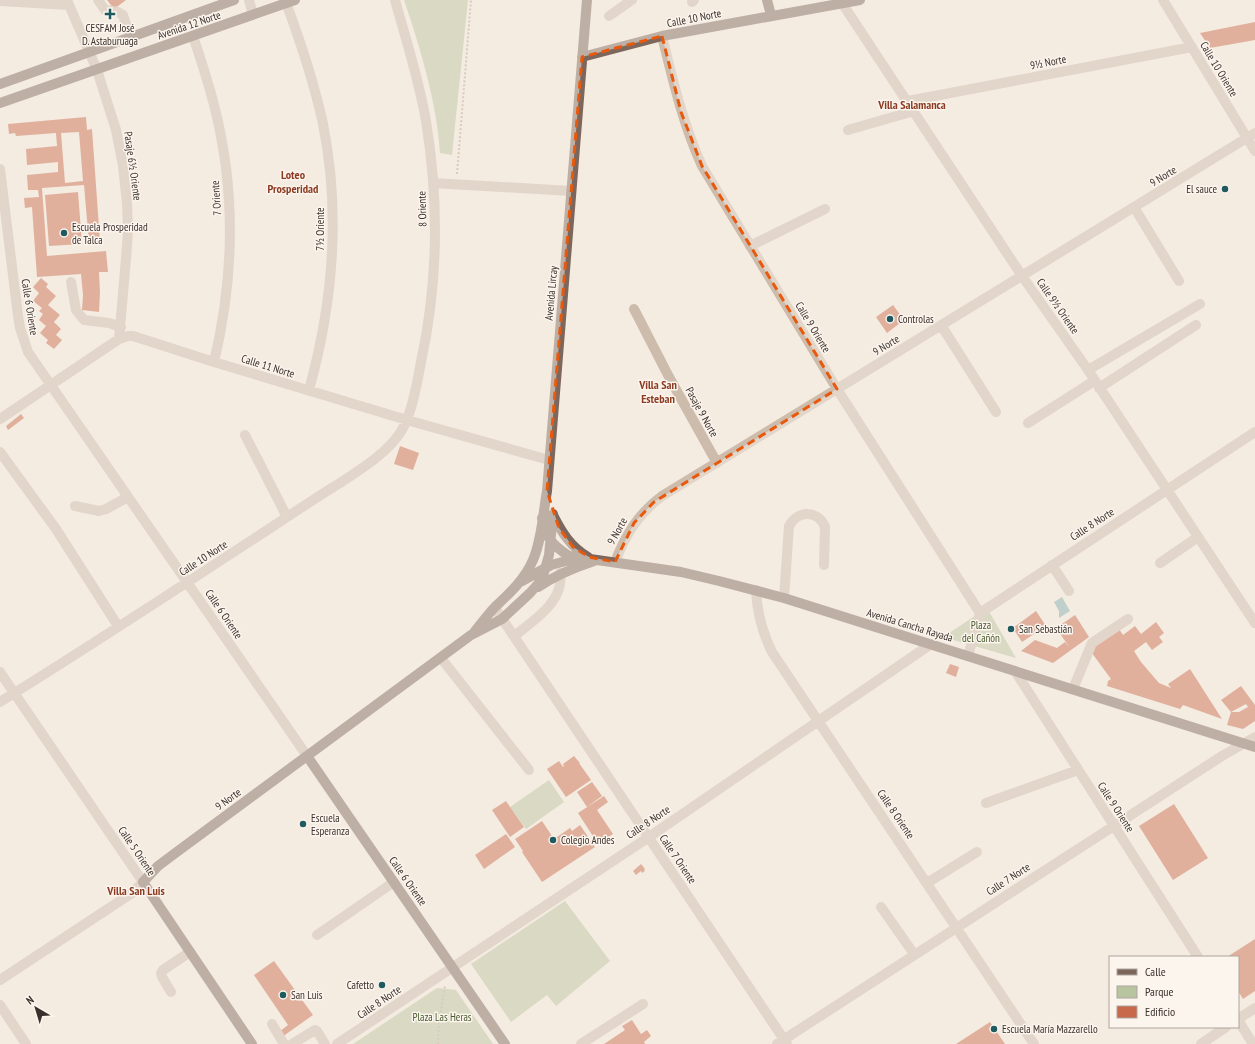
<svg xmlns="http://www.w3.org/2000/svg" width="1255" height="1044" viewBox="0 0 1255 1044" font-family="'PT Sans Narrow',sans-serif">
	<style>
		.green { fill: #b8c4a0 }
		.water { fill: #7fb0b2 }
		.building { fill: #c8694b; fill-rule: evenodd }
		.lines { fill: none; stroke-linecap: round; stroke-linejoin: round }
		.path { stroke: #b9a596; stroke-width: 2; stroke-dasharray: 2 2; stroke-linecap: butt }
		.minor { stroke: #cdbbac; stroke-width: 10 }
		.major { stroke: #7d675c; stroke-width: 10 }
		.marked { fill: none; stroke: #e8590c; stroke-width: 3; stroke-dasharray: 8 5; stroke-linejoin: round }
		.poi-dot { fill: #1f5a5e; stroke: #fbf5ee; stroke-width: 1.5 }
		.labels { text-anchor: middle; stroke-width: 3; stroke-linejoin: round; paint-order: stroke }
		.street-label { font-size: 11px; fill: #3b302b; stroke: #fbf5ee }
		.poi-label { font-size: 11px; fill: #3b302b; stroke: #fbf5ee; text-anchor: start }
		.park-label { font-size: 11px; fill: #4a5a2e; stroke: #fbf5ee }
		.neighbourhood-label { font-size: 12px; font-weight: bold; fill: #8c3b22; stroke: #fbf5ee }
	</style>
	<rect width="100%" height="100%" fill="#f4ebe1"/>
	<path class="green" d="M404 0H468L452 155 440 153C437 103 420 47 404 0Z
		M987 608 1016 658 943 637Z
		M549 780 564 802 526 829 510 807Z
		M565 901 610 961 556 1006 547 995 511 1022 471 964Z
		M437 988 456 990 493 1044H353Z"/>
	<path class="water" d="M1062 597 1070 611 1059 618V611L1054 602Z"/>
	<path class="building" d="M107 0H126L114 9Z
		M1255 22V40L1210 48 1200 33Z
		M86 117 87 130 92 129 100 242 89 243 84 185 42 188 47 256 106 251 108 272H99L100 293 99 312 82 310 83 295 81 274 37 277 32 207 25 208 24 198 39 197 38 190H28L27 175 58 172V162L27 165 26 149 57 146 56 133 16 136 15 133 9 134 8 124ZM79 132 83 181 65 183 61 133Z
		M78 192 82 244 49 246 45 195Z
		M41 278 48 284 46 287 56 296 48 305 60 315 54 322 61 329 56 335 62 340 54 349 46 343 48 340 40 333 46 326 39 320 43 314 39 311 42 308 33 301 39 293 33 287Z
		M893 305 904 320 887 333 876 317Z
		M21 414 24 418 8 430 6 426Z
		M400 446 419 453 413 470 394 464Z
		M1036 611 1046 626 1022 642 1013 628Z
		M1075 615 1089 637 1053 663 1021 651 1035 640 1057 648 1065 642 1070 648 1056 628Z
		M1156 622 1164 633 1159 637 1163 642 1152 650 1146 642 1134 651 1141 662 1159 683 1171 688 1168 684 1190 669 1222 719 1183 705 1180 709 1107 686 1108 681 1111 679 1089 649 1119 629 1123 635 1135 626 1141 634Z
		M950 664 959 667 956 677 946 673Z
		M1241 686 1255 705V721L1243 729 1227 725 1231 712H1239L1248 707 1246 704 1231 712 1221 700Z
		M574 756 580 763H579L591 780 566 797 547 769 559 761 563 767 564 766 563 764Z
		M592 782 602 796 587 807 577 792Z
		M604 796 608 802 597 810 613 834 598 844 578 813Z
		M506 801 524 827 510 837 492 810Z
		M1174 804 1208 858 1173 880 1139 826Z
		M542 821 554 839 570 828 572 831 580 825 595 847 542 882 522 852 523 851 515 839Z
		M506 834 515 847 484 869 475 855Z
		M641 864 645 869 644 870 645 871 642 873 641 871 636 875 633 871Z
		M1255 939V991L1243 999 1238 991V957H1227Z
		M274 961 313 1015 282 1037 279 1032 288 1025 254 975Z
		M632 1020 641 1034 647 1030 651 1036 644 1042 645 1044H604L625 1030 622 1026Z
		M990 1022 1005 1044H956Z"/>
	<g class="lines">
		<path class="path" d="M457 174 471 0
			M438 1044 439 1021 445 986"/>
		<path class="minor" d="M67 0 97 70 116 130 123 166 127 203 128 231 126 259 119 339
			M98 0 105 10 118 12 123 15 130 37
			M249 0 253 15
			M285 0C300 40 314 82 323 124 341 214 333 303 309 390
			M1163 0 1255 151
			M0 1 69 5
			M692 2 694 0
			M842 3 1022 276 1088 370 1255 623
			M609 16 632 0
			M193 36C201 60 209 84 215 109 236 193 234 278 214 362
			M662 36C673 81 683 124 702 166L837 389 980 613
			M908 101 1192 47
			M848 130 914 111
			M0 169 18 316 20 328 28 352 307 756
			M433 183 571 191
			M1134 207 1179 281
			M750 246 825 209
			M71 282 76 310 84 320 109 323 121 327
			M634 309 669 377 717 463
			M941 325 996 412
			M1088 370 1200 304
			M1099 388 1196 325
			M0 419 119 339 128 336H133L214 362 407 420 549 460
			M1028 423 1094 381
			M245 435 287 517
			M0 452 56 529 118 626
			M75 506 99 511 106 509 128 497
			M615 562C626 534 638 514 662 496L1255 133
			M1160 563 1198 537
			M1052 565 1069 591
			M756 590C757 612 762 632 772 652L1034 1044
			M784 598 789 526C798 510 818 510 825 527L824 565
			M495 608 787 1044
			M514 636C533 621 565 601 560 573
			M968 656 980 613 1255 432
			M441 658 529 770
			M1015 671 1198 957
			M0 672 143 882 132 893 0 980
			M1073 689 1092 643 1128 619
			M0 702C95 643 188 582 281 521 301 508 320 495 340 483 361 469 386 454 400 433 412 415 417 383 421 362 438 283 439 201 426 121 419 80 406 40 395 0
			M986 803 1078 770
			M927 883 977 852
			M881 907 914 954
			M317 935 394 882
			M171 992 162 977 161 973 163 970 190 952
			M0 1005 26 1044
			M1238 1019 1255 1008
			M1238 1020 1253 1044
			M272 1024 284 1044
			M292 1044 315 1030 317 1031 325 1044
			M337 1044 649 837 931 644
			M581 1044 643 1004
			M777 1044 1222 756 1255 737
			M1201 1044 1226 1027"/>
		<path class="major" d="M767 0 771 15
			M582 57 662 36 860 0
			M0 84 234 0
			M0 103 295 0
			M553 515C562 533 571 547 588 557
			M542 518C543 536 555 547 569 556L681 572 719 581 784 598 1255 747
			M522 581 551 565 577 558
			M538 587C556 575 573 568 594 561
			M475 631C482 623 488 614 495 607 510 593 525 579 533 560 542 539 543 513 547 491L587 0
			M307 756 505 1044
			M252 1044 143 882 158 866 174 854 471 635 502 619 530 593 538 584 543 576 549 555 553 514"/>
	</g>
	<path d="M0 0H1255V1044H0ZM662 36 681 112 702 166 837 389 654 502 634 523 615 562 589 557 573 547 559 528 547 491 582 57Z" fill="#f4ebe1" fill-opacity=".55" fill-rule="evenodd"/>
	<path class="marked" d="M662 36 681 112 702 166 837 389 654 502 634 523 615 562 589 557 573 547 559 528 547 491 582 57Z"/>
	<g class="poi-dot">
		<path d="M108 8h4v4h4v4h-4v4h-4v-4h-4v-4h4z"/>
		<circle cx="1225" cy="189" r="4"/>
		<circle cx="64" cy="233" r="4"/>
		<circle cx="890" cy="319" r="4"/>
		<circle cx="1011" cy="629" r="4"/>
		<circle cx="303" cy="824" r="4"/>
		<circle cx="553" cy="840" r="4"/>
		<circle cx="382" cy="985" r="4"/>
		<circle cx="283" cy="995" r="4"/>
		<circle cx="994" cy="1029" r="4"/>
	</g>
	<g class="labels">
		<g class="street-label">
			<text transform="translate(694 18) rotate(-11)" y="4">Calle 10 Norte</text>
			<text transform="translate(189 25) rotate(-19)" y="4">Avenida 12 Norte</text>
			<text transform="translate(1048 62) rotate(-11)" y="4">9½ Norte</text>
			<text transform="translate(1219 69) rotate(59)" y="4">Calle 10 Oriente</text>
			<text transform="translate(133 166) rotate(82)" y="4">Pasaje 6½ Oriente</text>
			<text transform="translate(1163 176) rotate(-32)" y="4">9 Norte</text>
			<text transform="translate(216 198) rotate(-94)" y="4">7 Oriente</text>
			<text transform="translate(422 209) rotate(-92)" y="4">8 Oriente</text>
			<text transform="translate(320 229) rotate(-90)" y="4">7½ Oriente</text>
			<text transform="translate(551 293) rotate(-85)" y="4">Avenida Lircay</text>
			<text transform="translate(1058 306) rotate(55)" y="4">Calle 9½ Oriente</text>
			<text transform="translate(30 307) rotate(81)" y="4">Calle 6 Oriente</text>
			<text transform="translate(813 327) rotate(59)" y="4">Calle 9 Oriente</text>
			<text transform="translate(886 345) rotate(-32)" y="4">9 Norte</text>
			<text transform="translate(268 366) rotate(17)" y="4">Calle 11 Norte</text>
			<text transform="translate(702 412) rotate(61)" y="4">Pasaje 9 Norte</text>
			<text transform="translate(1092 524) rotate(-33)" y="4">Calle 8 Norte</text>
			<text transform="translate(617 531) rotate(-61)" y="4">9 Norte</text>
			<text transform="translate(203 558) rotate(-33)" y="4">Calle 10 Norte</text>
			<text transform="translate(224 614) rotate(56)" y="4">Calle 6 Oriente</text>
			<text transform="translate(910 625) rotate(17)" y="4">Avenida Cancha Rayada</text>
			<text transform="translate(228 799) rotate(-36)" y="4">9 Norte</text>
			<text transform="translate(1116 807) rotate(57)" y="4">Calle 9 Oriente</text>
			<text transform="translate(896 814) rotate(56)" y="4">Calle 8 Oriente</text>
			<text transform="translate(648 822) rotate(-34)" y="4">Calle 8 Norte</text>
			<text transform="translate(137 851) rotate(56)" y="4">Calle 5 Oriente</text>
			<text transform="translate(678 859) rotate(56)" y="4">Calle 7 Oriente</text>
			<text transform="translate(1008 879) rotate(-33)" y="4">Calle 7 Norte</text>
			<text transform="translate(408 881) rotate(55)" y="4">Calle 6 Oriente</text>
			<text transform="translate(379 1002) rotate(-34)" y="4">Calle 8 Norte</text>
		</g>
		<g class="poi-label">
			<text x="110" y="32" text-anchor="middle">CESFAM José<tspan x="110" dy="13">D. Astaburuaga</tspan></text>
			<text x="1217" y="193" text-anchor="end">El sauce</text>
			<text x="72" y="231">Escuela Prosperidad<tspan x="72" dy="13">de Talca</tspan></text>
			<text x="898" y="323">Controlas</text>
			<text x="1019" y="633">San Sebastián</text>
			<text x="311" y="822">Escuela<tspan x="311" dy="13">Esperanza</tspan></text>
			<text x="561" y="844">Colegio Andes</text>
			<text x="374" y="989" text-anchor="end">Cafetto</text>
			<text x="291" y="999">San Luis</text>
			<text x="1002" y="1033">Escuela María Mazzarello</text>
		</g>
		<g class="park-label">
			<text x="981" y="629">Plaza<tspan x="981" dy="13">del Cañón</tspan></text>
			<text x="442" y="1021">Plaza Las Heras</text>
		</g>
		<g class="neighbourhood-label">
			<text x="912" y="109">Villa Salamanca</text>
			<text x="293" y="179">Loteo<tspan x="293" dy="14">Prosperidad</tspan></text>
			<text x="658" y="389">Villa San<tspan x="658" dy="14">Esteban</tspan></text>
			<text x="136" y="895">Villa San Luis</text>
		</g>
	</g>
	<rect x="1109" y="956" width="130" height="72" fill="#fbf5ee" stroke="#aea6a0"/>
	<rect x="1117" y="969" width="20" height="6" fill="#7d675c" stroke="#aea6a0"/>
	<text x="1145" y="976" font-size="12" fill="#3b302b">Calle</text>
	<rect x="1117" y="986" width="20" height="12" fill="#b8c4a0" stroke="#aea6a0"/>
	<text x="1145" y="996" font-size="12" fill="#3b302b">Parque</text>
	<rect x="1117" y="1006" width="20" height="12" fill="#c8694b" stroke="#aea6a0"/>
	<text x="1145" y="1016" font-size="12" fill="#3b302b">Edificio</text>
	<g transform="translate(36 1008) rotate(322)" stroke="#fbf5ee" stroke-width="3" paint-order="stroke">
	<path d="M0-3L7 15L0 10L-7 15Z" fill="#3b302b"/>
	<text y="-6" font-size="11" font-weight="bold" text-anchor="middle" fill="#3b302b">N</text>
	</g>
</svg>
